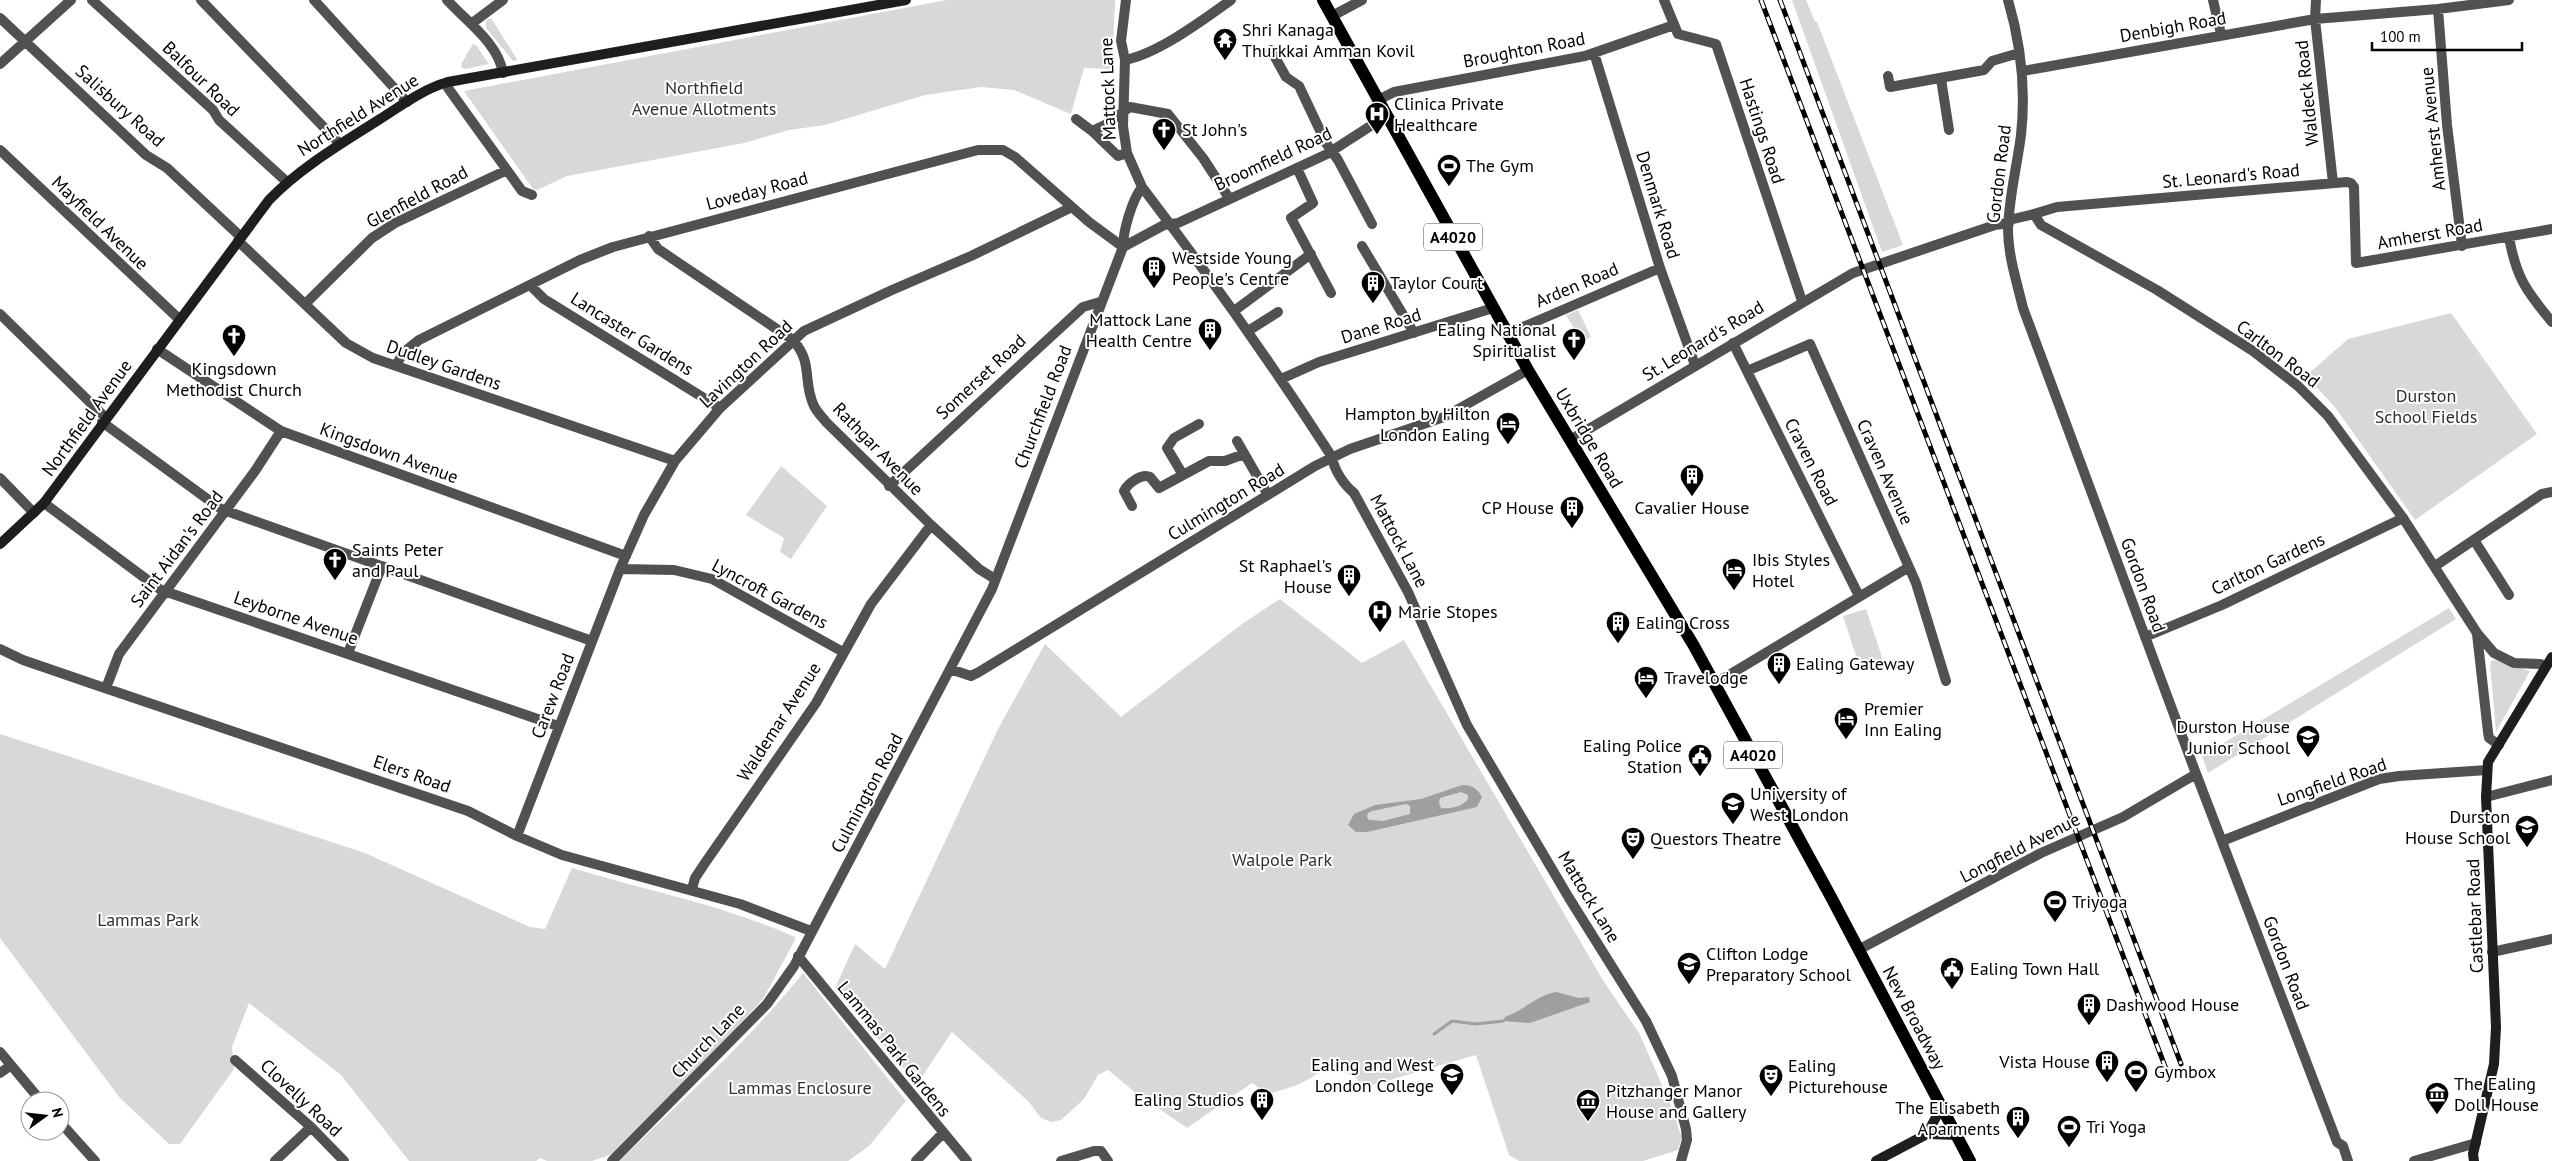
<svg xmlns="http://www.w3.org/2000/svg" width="2552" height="1161" viewBox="0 0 2552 1161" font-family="'PT Sans',sans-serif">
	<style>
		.green { fill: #d8d8d8 }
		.water { fill: #9f9f9f; fill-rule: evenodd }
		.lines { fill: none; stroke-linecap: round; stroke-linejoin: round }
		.stream { stroke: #9f9f9f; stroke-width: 3 }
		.minor { stroke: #515151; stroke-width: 10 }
		.tertiary { stroke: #515151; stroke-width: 10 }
		.secondary { stroke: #1e1e1e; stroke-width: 10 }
		.primary { stroke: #000; stroke-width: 12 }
		.rail-casing { stroke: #000; stroke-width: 5 }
		.rail { stroke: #fff; stroke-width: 3; stroke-dasharray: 9; stroke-linecap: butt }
		.labels { text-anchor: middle; stroke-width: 4; stroke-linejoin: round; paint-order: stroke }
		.shield { fill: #fff; stroke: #4c4c4c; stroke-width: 1 }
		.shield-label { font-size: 16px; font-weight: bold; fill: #000 }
		.street-label { font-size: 18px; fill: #000; stroke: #fff }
		.poi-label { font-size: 18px; fill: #000; stroke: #fff; text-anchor: start }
		.park-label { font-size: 18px; fill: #2f2f2f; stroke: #fff }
	</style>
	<rect width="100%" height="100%" fill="#fff"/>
	<path class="green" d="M947 0H1115L1112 69 1084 68 1071 114 1014 90 981 87 925 95 825 125 789 130 744 143 567 176 537 190 533 189 464 91Z
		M1792 0H1806L1815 22H1817L1903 245 1882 252Z
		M491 18 517 59V60L513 61 486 28V21Z
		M473 44 476 45 489 64 466 69 462 68 461 64Z
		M1578 310 1591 337 1582 342 1566 315Z
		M2451 313 2537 434 2415 520 2335 407 2306 376 2348 339Z
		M781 466 827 506 791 559 780 552 784 538 746 515Z
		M1280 599 1362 663 1404 640 1604 982 1639 1033 1670 1103 1682 1138 1678 1150 1643 1161H1519L1509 1155 1476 1055 1362 1088 1356 1077 1332 1067 1322 1068C1311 1083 1285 1089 1268 1094L1252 1083 1187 1128 1136 1093 1108 1070 1098 1075 1084 1099 1061 1120 1052 1122 1041 1118 1029 1102 952 1032 917 1084 835 988 855 944 885 969 998 729 1045 644 1121 717 1242 624Z
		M2449 608 2456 619 2208 773 2202 756Z
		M1866 609 1884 663 1861 671 1843 616Z
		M2495 660 2530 671 2496 732 2490 665 2491 661Z
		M0 734 365 853 530 927 545 929 572 868C647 891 724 905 795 937V940L763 999 661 1109 613 1154 592 1161H547L540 1158 536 1161H409L341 1075 249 1003 232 1047 234 1069 180 1144H169L120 1098 0 938Z
		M803 973 906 1101 869 1146 848 1161H619C682 1100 748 1042 803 973Z"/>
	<path class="water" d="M1462 785C1472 785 1477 788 1482 797L1477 807 1367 832H1356L1348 825 1354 814 1375 805 1421 799ZM1461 792 1468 795V799C1462 807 1451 809 1441 808L1439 803 1440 798ZM1406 804 1410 806V814L1383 821 1369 820 1367 817 1368 813 1372 811Z
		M1556 992 1579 998 1589 997 1590 1002 1530 1023 1503 1021 1505 1017C1523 1011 1537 995 1556 992Z"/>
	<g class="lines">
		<path class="stream" d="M1434 1034 1452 1021 1476 1024 1503 1021"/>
		<path class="minor" d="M92 0 213 110 219 120 287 182
			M201 0 340 144
			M314 0 407 102
			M447 0C467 22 498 43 503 73
			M1126 0 1121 41 1125 60 1123 126 1127 153 1142 187C1209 275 1272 364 1332 457 1334 470 1344 485 1354 493L1408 592 1467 725 1569 898 1646 1021 1672 1076 1686 1129 1687 1140 1681 1161
			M1664 0 1678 34 1716 44 1802 301
			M2008 0C2021 44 2026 89 2021 135 2017 166 2009 197 2008 229 2008 256 2017 282 2023 308L2195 771 2337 1142 2343 1146 2348 1161
			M2213 0 2221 34
			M2316 0 2315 19 2333 183
			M2438 9 2447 125 2462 246
			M1332 16 1362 0
			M0 18 146 155 167 168 241 237
			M471 24 503 0
			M1271 50 1286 77 1299 86 1326 143 1338 160 1372 224
			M1594 53 1660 268 1695 365
			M1125 60C1159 53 1203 20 1231 0
			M0 64 71 0
			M2023 71 2315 19 2438 9 2509 0
			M1888 76 1890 87 1984 70 1992 61 2019 53
			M1941 79 1949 130
			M448 82V88L522 191 532 195
			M1378 100 1394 92 1585 56 1674 25
			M1076 119 1092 131 1118 156 1127 153
			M1092 131 1105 125 1130 107 1168 114 1203 158 1229 198
			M0 150 179 319
			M1297 168 1313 203 1291 218 1331 293
			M2034 214 2057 207 2347 182 2351 183 2354 187 2356 263 2552 229
			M649 236 658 249 793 340C814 364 802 381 814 406 817 412 822 417 826 422L931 525 979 569 995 579
			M2509 237C2516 277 2526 291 2552 322
			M238 241 346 343 373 358 675 461
			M1362 246 1414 333
			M1123 247 1164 225 1178 223 1327 154 1386 116
			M530 285 544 299 720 408
			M306 303 372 238 395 223 507 170
			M1234 311 1311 254
			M0 314 106 418
			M1248 331 1278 312
			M1507 334 1660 268
			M1733 343 1859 596
			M157 349 281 431 626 556
			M396 365 404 352 419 340 580 260 613 247 978 150H1003L1015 157 1089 222 1123 247
			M1747 371 1810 344 1916 583 1946 681
			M1281 379 1319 362 1493 308
			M102 422 221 509 592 641
			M1237 441 1268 495
			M1183 475 1167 448 1174 438 1199 424
			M0 478 34 513
			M889 486 1083 307 1100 302
			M44 503 161 590 558 726
			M1132 506 1124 491C1128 483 1142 473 1150 477L1159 488 1209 461H1225L1244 454
			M2474 540 2509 595
			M2435 566 2542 494 2552 492
			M620 569 674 570 712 579 843 652
			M2145 637 2222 605 2403 518
			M0 649 23 660 90 683 468 811 517 836 562 855 740 904 811 931
			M348 653 382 566
			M950 669 971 676 979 672 1315 466 1350 449 1444 417 1528 370
			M1714 684 1909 567
			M106 688 119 654 255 471 281 431
			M2486 797 2552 780
			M517 836 620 569 644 515 675 461 720 408 804 331 892 290 971 256 1072 207
			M2222 841 2379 779 2399 776 2487 770
			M692 889 695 878 705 863 816 703 871 604 931 525
			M1858 950 2041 853 2123 817 2196 774
			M798 956 967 1161
			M0 1052 41 1101
			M235 1060 311 1127 344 1161
			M0 1073 10 1066
			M60 1122 95 1161
			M275 1161 311 1127
			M612 1161 767 1004 794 966 992 589 1123 247C1123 231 1132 200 1142 187
			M916 1161 943 1133
			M1061 1161 1094 1151H1101L1108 1161"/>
		<path class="tertiary" d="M2009 220 2034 214 2041 225 2157 290 2253 351 2298 386 2328 416 2403 518 2477 633 2494 653 2514 663 2540 664 2545 666
			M1570 440 1853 273 1995 225 2009 223
			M2477 634 2488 732 2489 738 2499 745
			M2492 952 2552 939
			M2414 1161 2476 1143"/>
		<path class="secondary" d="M0 544 44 503 269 200C301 167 341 144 380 119 402 105 423 89 448 82L906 0
			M1927 1134 1942 1106
			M1876 1161 1927 1134 1957 1135
			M2474 1161 2473 1154 2494 1064 2496 1027 2486 797 2488 762 2552 657"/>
		<path class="primary" d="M1323 0 1528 370 1694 646 1831 897 1970 1161"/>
		<defs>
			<path id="rail" d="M1761 0 2166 1069
				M1780 0 2181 1064"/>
		</defs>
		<use href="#rail" class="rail-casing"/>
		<use href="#rail" class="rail"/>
	</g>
	<defs>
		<symbol id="temple-pin" viewBox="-11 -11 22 30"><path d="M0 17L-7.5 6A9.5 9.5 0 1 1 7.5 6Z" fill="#000" stroke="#fff"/><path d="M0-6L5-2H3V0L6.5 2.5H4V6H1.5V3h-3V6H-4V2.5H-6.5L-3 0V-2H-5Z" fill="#fff"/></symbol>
		<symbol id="hospital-pin" viewBox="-11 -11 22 30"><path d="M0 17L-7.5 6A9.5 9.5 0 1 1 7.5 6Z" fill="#000" stroke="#fff"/><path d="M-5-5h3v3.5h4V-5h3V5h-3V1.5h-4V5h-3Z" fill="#fff"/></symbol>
		<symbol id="church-pin" viewBox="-11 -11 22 30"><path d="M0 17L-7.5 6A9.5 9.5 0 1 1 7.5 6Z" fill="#000" stroke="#fff"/><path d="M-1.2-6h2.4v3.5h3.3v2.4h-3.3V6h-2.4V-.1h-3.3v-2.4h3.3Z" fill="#fff"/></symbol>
		<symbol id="stadium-pin" viewBox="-11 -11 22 30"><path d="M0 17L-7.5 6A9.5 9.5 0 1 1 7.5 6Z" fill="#000" stroke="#fff"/><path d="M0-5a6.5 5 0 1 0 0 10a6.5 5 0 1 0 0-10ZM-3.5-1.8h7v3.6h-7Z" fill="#fff"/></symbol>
		<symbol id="building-pin" viewBox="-11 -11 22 30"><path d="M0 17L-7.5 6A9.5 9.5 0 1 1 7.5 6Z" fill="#000" stroke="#fff"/><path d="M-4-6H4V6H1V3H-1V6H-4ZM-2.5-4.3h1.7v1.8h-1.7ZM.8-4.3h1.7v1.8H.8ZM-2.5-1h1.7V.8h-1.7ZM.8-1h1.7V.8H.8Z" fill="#fff"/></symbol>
		<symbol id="hotel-pin" viewBox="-11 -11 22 30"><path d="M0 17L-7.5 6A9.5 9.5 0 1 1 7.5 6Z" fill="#000" stroke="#fff"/><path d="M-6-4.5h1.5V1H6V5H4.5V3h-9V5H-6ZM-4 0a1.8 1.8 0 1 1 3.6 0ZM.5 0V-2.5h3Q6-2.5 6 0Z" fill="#fff"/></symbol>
		<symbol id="school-pin" viewBox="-11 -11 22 30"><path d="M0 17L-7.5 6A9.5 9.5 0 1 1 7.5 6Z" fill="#000" stroke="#fff"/><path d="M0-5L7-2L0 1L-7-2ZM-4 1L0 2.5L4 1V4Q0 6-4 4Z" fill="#fff"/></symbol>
		<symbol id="civic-pin" viewBox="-11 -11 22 30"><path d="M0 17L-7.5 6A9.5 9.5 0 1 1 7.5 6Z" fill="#000" stroke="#fff"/><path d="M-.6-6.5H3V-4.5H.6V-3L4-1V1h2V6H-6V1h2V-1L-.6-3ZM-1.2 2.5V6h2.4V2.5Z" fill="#fff"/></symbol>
		<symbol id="university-pin" viewBox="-11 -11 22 30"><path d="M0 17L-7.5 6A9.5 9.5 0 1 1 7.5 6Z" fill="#000" stroke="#fff"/><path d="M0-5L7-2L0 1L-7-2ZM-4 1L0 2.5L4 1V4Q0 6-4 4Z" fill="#fff"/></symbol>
		<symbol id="theatre-pin" viewBox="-11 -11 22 30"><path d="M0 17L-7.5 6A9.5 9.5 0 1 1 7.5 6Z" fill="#000" stroke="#fff"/><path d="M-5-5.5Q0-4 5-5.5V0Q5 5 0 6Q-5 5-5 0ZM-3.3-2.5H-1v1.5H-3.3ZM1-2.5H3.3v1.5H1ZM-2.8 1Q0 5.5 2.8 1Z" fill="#fff"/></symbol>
		<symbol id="museum-pin" viewBox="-11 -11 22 30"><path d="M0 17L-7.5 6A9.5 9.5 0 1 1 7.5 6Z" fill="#000" stroke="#fff"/><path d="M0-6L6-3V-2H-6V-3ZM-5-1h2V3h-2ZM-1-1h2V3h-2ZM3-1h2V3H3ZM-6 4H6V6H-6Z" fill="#fff"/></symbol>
	</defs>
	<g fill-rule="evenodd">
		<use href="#temple-pin" x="1211" y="26" width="28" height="38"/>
		<use href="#hospital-pin" x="1363" y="100" width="28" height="38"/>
		<use href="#church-pin" x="1150" y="116" width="28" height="38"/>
		<use href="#stadium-pin" x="1435" y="152" width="28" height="38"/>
		<use href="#building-pin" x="1140" y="254" width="28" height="38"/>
		<use href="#building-pin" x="1359" y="269" width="28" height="38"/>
		<use href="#building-pin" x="1196" y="316" width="28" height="38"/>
		<use href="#church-pin" x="220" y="322" width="28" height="38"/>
		<use href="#church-pin" x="1560" y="326" width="28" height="38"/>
		<use href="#hotel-pin" x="1494" y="410" width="28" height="38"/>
		<use href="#building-pin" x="1678" y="462" width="28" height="38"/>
		<use href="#building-pin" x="1558" y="494" width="28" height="38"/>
		<use href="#church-pin" x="321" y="546" width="28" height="38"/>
		<use href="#hotel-pin" x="1720" y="556" width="28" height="38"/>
		<use href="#building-pin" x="1335" y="562" width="28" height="38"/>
		<use href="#hospital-pin" x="1366" y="598" width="28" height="38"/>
		<use href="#building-pin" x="1604" y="609" width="28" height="38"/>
		<use href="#building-pin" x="1765" y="650" width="28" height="38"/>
		<use href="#hotel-pin" x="1632" y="664" width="28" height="38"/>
		<use href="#hotel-pin" x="1832" y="705" width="28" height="38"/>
		<use href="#school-pin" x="2294" y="723" width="28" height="38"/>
		<use href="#civic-pin" x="1686" y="742" width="28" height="38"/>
		<use href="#university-pin" x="1719" y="790" width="28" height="38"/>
		<use href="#school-pin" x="2513" y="813" width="28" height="38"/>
		<use href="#theatre-pin" x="1619" y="825" width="28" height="38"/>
		<use href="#stadium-pin" x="2041" y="888" width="28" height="38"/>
		<use href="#school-pin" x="1675" y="950" width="28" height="38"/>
		<use href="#civic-pin" x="1938" y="955" width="28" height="38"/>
		<use href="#building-pin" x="2075" y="991" width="28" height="38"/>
		<use href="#building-pin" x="2093" y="1048" width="28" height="38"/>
		<use href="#stadium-pin" x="2122" y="1058" width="28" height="38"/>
		<use href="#university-pin" x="1438" y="1061" width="28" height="38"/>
		<use href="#theatre-pin" x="1757" y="1062" width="28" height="38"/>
		<use href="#museum-pin" x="2423" y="1080" width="28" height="38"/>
		<use href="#building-pin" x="1248" y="1086" width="28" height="38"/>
		<use href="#museum-pin" x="1574" y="1087" width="28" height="38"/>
		<use href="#building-pin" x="2004" y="1104" width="28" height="38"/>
		<use href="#stadium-pin" x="2055" y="1113" width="28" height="38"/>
	</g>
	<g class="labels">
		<g class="shield">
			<rect x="1424" y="223.5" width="58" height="27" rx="4"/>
			<rect x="1724" y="741.5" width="58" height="27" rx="4"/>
		</g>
		<g class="shield-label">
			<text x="1453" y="243">A4020</text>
			<text x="1753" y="761">A4020</text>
		</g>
		<g class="street-label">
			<text transform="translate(2173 27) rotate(-10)" y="6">Denbigh Road</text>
			<text transform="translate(1524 50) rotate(-11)" y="6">Broughton Road</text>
			<text transform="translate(201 79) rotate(44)" y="6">Balfour Road</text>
			<text transform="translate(1108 89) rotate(-92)" y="6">Mattock Lane</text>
			<text transform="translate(2307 93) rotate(-96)" y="6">Waldeck Road</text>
			<text transform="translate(120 106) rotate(42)" y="6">Salisbury Road</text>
			<text transform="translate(358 115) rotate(-32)" y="6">Northfield Avenue</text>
			<text transform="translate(2433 129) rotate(-96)" y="6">Amherst Avenue</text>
			<text transform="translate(1762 131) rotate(72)" y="6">Hastings Road</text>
			<text transform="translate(1273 159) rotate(-25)" y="6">Broomfield Road</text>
			<text transform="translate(1999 174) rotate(-83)" y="6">Gordon Road</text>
			<text transform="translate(2231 176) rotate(-5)" y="6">St. Leonard's Road</text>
			<text transform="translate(757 191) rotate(-15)" y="6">Loveday Road</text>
			<text transform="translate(417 197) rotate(-28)" y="6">Glenfield Road</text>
			<text transform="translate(1658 205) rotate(73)" y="6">Denmark Road</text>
			<text transform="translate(100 223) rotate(44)" y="6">Mayfield Avenue</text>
			<text transform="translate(2430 234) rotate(-10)" y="6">Amherst Road</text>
			<text transform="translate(1577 285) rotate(-23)" y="6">Arden Road</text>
			<text transform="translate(1381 326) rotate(-17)" y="6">Dane Road</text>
			<text transform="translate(632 334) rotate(32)" y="6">Lancaster Gardens</text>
			<text transform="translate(1703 341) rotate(-31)" y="6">St. Leonard's Road</text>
			<text transform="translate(2278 354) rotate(37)" y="6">Carlton Road</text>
			<text transform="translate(746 364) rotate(-43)" y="6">Lavington Road</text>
			<text transform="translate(444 365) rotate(19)" y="6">Dudley Gardens</text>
			<text transform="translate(981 377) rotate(-43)" y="6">Somerset Road</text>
			<text transform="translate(1043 407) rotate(-69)" y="6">Churchfield Road</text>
			<text transform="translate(87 418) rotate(-54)" y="6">Northfield Avenue</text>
			<text transform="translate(1589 438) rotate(59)" y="6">Uxbridge Road</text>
			<text transform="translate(878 449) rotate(46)" y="6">Rathgar Avenue</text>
			<text transform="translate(389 453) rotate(20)" y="6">Kingsdown Avenue</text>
			<text transform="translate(1811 462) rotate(63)" y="6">Craven Road</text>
			<text transform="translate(1885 472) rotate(66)" y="6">Craven Avenue</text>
			<text transform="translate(1226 502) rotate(-31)" y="6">Culmington Road</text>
			<text transform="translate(1399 541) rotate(62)" y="6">Mattock Lane</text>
			<text transform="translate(177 549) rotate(-53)" y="6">Saint Aidan's Road</text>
			<text transform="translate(2268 564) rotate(-25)" y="6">Carlton Gardens</text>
			<text transform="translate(2143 585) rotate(70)" y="6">Gordon Road</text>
			<text transform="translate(770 594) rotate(28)" y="6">Lyncroft Gardens</text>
			<text transform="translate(296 618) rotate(19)" y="6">Leyborne Avenue</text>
			<text transform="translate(553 696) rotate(-69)" y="6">Carew Road</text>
			<text transform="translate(779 722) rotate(-57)" y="6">Waldemar Avenue</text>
			<text transform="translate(412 774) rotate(19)" y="6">Elers Road</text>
			<text transform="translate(2332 782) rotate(-19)" y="6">Longfield Road</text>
			<text transform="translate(867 793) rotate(-62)" y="6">Culmington Road</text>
			<text transform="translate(2020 848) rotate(-27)" y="6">Longfield Avenue</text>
			<text transform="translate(1589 897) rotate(59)" y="6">Mattock Lane</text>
			<text transform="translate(2475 916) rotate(-92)" y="6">Castlebar Road</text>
			<text transform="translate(2286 963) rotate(69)" y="6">Gordon Road</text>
			<text transform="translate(1914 1018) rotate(62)" y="6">New Broadway</text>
			<text transform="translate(708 1041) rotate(-46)" y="6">Church Lane</text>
			<text transform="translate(894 1049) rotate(51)" y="6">Lammas Park Gardens</text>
			<text transform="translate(301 1098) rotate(43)" y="6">Clovelly Road</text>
		</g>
		<g class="poi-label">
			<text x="1242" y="36">Shri Kanaga<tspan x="1242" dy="21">Thurkkai Amman Kovil</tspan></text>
			<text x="1394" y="110">Clinica Private<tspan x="1394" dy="21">Healthcare</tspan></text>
			<text x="1182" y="136">St John's</text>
			<text x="1466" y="172">The Gym</text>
			<text x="1172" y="264">Westside Young<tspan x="1172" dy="21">People's Centre</tspan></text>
			<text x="1390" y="289">Taylor Court</text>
			<text x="1192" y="326" text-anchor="end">Mattock Lane<tspan x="1192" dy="21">Health Centre</tspan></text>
			<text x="1556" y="336" text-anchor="end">Ealing National<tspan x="1556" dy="21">Spiritualist</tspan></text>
			<text x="234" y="375" text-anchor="middle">Kingsdown<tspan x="234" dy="21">Methodist Church</tspan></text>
			<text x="1490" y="420" text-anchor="end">Hampton by Hilton<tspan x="1490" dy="21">London Ealing</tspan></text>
			<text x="1554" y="514" text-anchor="end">CP House</text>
			<text x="1692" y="514" text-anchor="middle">Cavalier House</text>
			<text x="352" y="556">Saints Peter<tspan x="352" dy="21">and Paul</tspan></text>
			<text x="1752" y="566">Ibis Styles<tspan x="1752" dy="21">Hotel</tspan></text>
			<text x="1332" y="572" text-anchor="end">St Raphael's<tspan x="1332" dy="21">House</tspan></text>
			<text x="1398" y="618">Marie Stopes</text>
			<text x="1636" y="629">Ealing Cross</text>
			<text x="1796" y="670">Ealing Gateway</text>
			<text x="1664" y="684">Travelodge</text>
			<text x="1864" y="715">Premier<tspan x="1864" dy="21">Inn Ealing</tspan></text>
			<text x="2290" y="733" text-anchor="end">Durston House<tspan x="2290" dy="21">Junior School</tspan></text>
			<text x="1682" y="752" text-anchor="end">Ealing Police<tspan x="1682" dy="21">Station</tspan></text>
			<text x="1750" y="800">University of<tspan x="1750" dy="21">West London</tspan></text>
			<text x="2510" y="823" text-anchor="end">Durston<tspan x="2510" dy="21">House School</tspan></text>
			<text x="1650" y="845">Questors Theatre</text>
			<text x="2072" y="908">Triyoga</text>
			<text x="1706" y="960">Clifton Lodge<tspan x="1706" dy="21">Preparatory School</tspan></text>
			<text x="1970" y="975">Ealing Town Hall</text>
			<text x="2106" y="1011">Dashwood House</text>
			<text x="2090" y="1068" text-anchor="end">Vista House</text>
			<text x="1434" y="1071" text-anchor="end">Ealing and West<tspan x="1434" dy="21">London College</tspan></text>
			<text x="1788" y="1072">Ealing<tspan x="1788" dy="21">Picturehouse</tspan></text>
			<text x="2154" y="1078">Gymbox</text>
			<text x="2454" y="1090">The Ealing<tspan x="2454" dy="21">Doll House</tspan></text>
			<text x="1606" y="1097">Pitzhanger Manor<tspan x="1606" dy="21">House and Gallery</tspan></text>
			<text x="1244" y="1106" text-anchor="end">Ealing Studios</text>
			<text x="2000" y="1114" text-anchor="end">The Elisabeth<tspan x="2000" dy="21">Aparments</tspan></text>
			<text x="2086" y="1133">Tri Yoga</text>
		</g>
		<g class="park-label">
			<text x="704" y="94">Northfield<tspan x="704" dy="21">Avenue Allotments</tspan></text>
			<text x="2426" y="402">Durston<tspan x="2426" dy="21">School Fields</tspan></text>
			<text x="1282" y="866">Walpole Park</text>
			<text x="148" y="926">Lammas Park</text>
			<text x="800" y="1094">Lammas Enclosure</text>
		</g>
	</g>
	<g transform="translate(45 1116) rotate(75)"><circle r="24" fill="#ffffff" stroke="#999999"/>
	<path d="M0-4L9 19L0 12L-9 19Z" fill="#000000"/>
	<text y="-8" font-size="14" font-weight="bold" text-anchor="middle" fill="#000000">N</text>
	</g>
	<path d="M2372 42v8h150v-8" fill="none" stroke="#000000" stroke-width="2.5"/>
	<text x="2380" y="42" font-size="15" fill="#000000" stroke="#ffffff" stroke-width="4" paint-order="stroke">100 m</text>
</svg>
